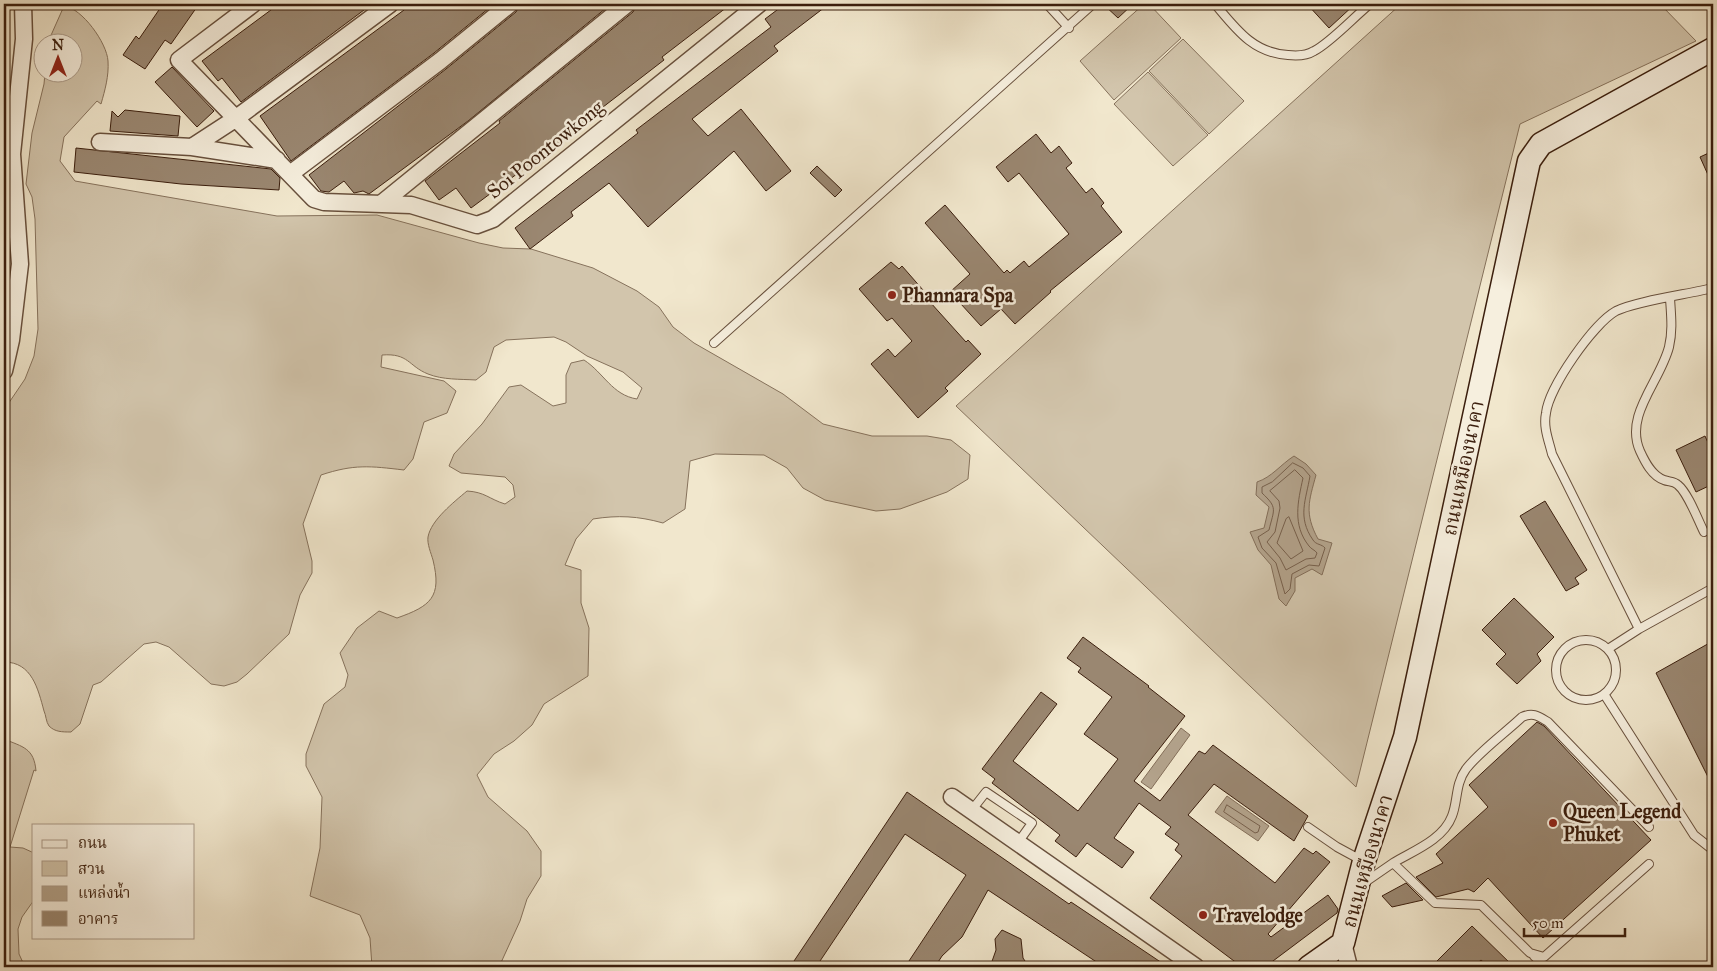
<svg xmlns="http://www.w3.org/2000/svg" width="1717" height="971" viewBox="0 0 1717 971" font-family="'IM FELL Great Primer','Noto Serif Thai',serif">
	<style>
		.green { fill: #d2c5ac; stroke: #86725c }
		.water { fill: #b3a38c; stroke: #836e59 }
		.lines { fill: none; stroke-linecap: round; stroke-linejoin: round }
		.shore { stroke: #77604c; stroke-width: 1 }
		.building { fill: #9a8771; stroke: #3b1e0d }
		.lane-casing { stroke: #68503d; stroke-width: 10 }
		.street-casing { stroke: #68503d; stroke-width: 19 }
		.secondary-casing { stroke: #3b1e0d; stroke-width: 25 }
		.lane { stroke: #f6efde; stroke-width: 8 }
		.street { stroke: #f6efde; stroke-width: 16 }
		.secondary { stroke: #f6efde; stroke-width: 22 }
		.poi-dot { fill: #8f2418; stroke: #f6efde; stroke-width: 2 }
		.labels { text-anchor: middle; stroke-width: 5; stroke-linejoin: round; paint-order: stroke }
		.street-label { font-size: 20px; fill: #3b1e0d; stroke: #f6efde }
		.poi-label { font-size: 20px; font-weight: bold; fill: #3b1e0d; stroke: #f6efde; text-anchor: start }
	</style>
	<rect width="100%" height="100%" fill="#f1e7cd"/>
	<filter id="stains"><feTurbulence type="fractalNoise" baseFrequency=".004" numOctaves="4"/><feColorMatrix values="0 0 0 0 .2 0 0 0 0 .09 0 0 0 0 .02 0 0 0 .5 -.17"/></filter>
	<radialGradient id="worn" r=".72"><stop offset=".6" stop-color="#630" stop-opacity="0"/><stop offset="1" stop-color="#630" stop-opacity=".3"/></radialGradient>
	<path class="green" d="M1144 4H1149L1181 38 1114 100 1080 61Z
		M1401 4H1660L1696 41 1520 124 1356 787 956 406Z
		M64 6C82 8 107 43 108 61 109 76 105 90 101 104L97 101 64 137 60 161 75 181 277 216 377 215 479 243 503 248 531 249 593 268 637 291 659 307 673 327 694 343 783 394 823 424 872 436H927L951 440 970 455 968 479 947 492 900 509 876 511 825 500 803 488 787 468 764 455 715 454 690 461 685 509 663 523C638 516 618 515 593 519L576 539 565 565 581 570V603L589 628 588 676 544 704 532 725 514 741 494 754 477 775 488 797 527 831 541 851V876L527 899 520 921 499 967H372L370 938 360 915 310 896 320 848 322 797 306 766V754L324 704 345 687 348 675 340 653 357 628 379 611 397 618C431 606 442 597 433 560 431 553 427 544 428 537 431 520 454 502 467 491 485 492 489 499 505 504L515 497 513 485 505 477 461 473 449 466 454 454 482 424 509 387 521 385 553 406 566 403V375L571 363 584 360C604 373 612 395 637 399L642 388 623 372 587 356 566 342 554 337 506 340 494 347 486 372 476 380C460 379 443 380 428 374 408 366 409 353 382 355L381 367 444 381 456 391 447 413 424 422 413 459 404 470C370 466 354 464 321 475L303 524 312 561V573L300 595 289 634 247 674 237 682 224 686 211 684 169 647 156 642 144 644 101 682 93 685 80 724 71 732C62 732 55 732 49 726 46 722 46 715 44 711 38 689 32 662 4 662V410L25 379 34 356 38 329 35 219 32 197 26 184 32 133 44 84 45 73 72 72V42H48Z
		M1183 39 1244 101 1209 134 1149 71Z
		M1148 72 1208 135 1173 166 1114 104Z
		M4 739C23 747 34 748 36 771L34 770 10 847 23 848 34 853V900L22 917 18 929 19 954 25 967H4Z"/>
	<path class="water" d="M1294 456 1306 464 1316 475C1309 501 1304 513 1318 539L1332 543 1322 575 1312 569 1295 578V591L1286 606 1279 599 1271 565 1258 550 1250 532 1264 528 1269 507 1256 495 1257 482C1272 477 1280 465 1294 456Z
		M1181 728 1190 735 1151 789 1141 782Z
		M1227 796 1269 826 1258 841 1215 812Z"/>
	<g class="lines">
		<path class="shore" d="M1293 463 1303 468 1310 476C1306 500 1297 517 1313 540 1316 545 1322 544 1325 548L1319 566 1309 565 1292 574 1290 589 1285 594 1276 563 1262 548 1258 537 1269 530C1274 509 1278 508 1262 493V487L1272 482Z
			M1295 470 1303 478C1298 501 1292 525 1309 546 1311 549 1315 550 1317 553L1315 558 1306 559 1286 570 1280 558 1267 542 1275 532 1280 508 1279 501 1270 491Z
			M1289 517 1303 551 1291 559 1277 543 1286 519Z
			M1227 805 1260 826 1258 832 1255 833 1224 812Z"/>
	</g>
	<path class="building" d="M163 4H199L171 44 165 40 145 69 123 55 136 36 139 39Z
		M279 4H372L241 102 222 78 218 81 202 61Z
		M408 4H494L434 53 291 161 260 116 404 10 402 8Z
		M520 4H611L468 121 369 194 363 191 354 193 344 181 329 192 321 191 309 175 446 69 516 12Z
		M637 4H731L662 57 664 60 594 114 595 116 471 208 456 188 439 200 425 181 500 123 499 121 633 12Z
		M785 4H829L774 46 778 51 692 119 708 136 741 109 791 171 766 191 734 151 648 227 609 183 571 212 573 216 530 249 515 228 638 133 636 130 771 27 765 19Z
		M1103 4H1133L1118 18Z
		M1307 4H1355L1329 28Z
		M172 67 214 111 197 127 155 82Z
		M125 110 180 116 178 136 110 131 112 111 118 117Z
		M1036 134 1051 153 1059 146 1072 163 1066 168 1086 193 1092 188 1104 203 1101 206 1122 232 1050 291 1051 292 1015 324 1001 309 981 326 950 292 970 274 925 223 945 205 1004 273 1007 270 1010 273 1024 261 1029 267 1069 234 1019 173 1008 182 996 167Z
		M76 148 271 169 280 178 279 190 181 184 74 172Z
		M1713 151V186L1700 157Z
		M817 166 842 190 835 197 810 173Z
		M891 262 899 269 902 266 923 290 921 292 966 342 968 340 981 354 945 388 948 391 918 418 871 364 888 349 895 357 912 341 892 318 887 321 859 289Z
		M1705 436 1713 454V484L1696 492 1676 450Z
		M1545 501 1587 570 1575 578 1579 584 1566 591 1520 516Z
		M1514 598 1554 637 1537 654 1541 661 1517 684 1496 664 1506 654 1482 630Z
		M1083 637 1149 686 1148 687 1185 716 1134 781 1160 801 1199 751 1205 754 1213 745 1308 816 1294 841 1214 784 1188 815 1275 883 1304 848 1313 854 1316 851 1330 862 1268 934 1271 937 1328 895 1338 909 1337 913 1265 967H1242L1150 898 1182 856 1175 850 1179 844 1165 834 1171 827 1139 803 1114 838 1134 852 1122 868 1087 843 1076 857 1055 841 1060 835 992 783 995 779 982 769 1041 692 1057 704 1013 761 1078 811 1118 759 1084 734 1112 697 1078 672 1081 668 1067 658Z
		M1713 641V787L1656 673Z
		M1537 722 1544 726 1651 840 1543 938 1488 878 1474 892 1468 889 1436 897 1416 877 1443 863 1436 854 1488 807 1469 785Z
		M907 792 1069 904 1071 902 1168 967H1104L988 890 962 937 942 956 935 967H905L966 875 905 834 816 967H790Z
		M1406 883 1423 900 1392 907 1382 896Z
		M1472 926 1514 967H1489L1481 960 1473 967H1431Z
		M1002 930 1021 939 1023 958 1029 967H990L996 950 995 939Z"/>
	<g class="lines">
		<defs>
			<path id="lane" d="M1047 4 1069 28
				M1215 4C1236 29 1253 53 1288 55 1297 56 1306 56 1314 51 1330 43 1355 16 1370 4
				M1670 298C1671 315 1673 330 1669 347 1660 382 1624 415 1640 451 1645 462 1652 476 1664 480 1669 482 1674 481 1678 485 1688 493 1698 520 1704 532
				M714 343 1093 4
				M1639 629 1552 454C1549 441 1543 428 1546 413 1549 387 1593 324 1616 311 1636 301 1689 294 1713 288
				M1556 670a30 30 0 1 1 60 0a30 30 0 1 1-60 0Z
				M1608 649 1639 629 1713 588
				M1604 694 1694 835 1713 850
				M971 811 986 792 1032 823 1017 844
				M1308 827 1337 847 1361 860
				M1393 863C1413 851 1443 840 1452 816 1458 801 1455 784 1466 769 1481 750 1504 734 1522 717 1533 712 1538 716 1548 722L1649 827
				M1364 883 1393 863 1435 903 1481 905 1530 953 1544 957 1649 864
				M1534 956 1546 967"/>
			<path id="street" d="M253 4 179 60 314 199 324 202 411 205 477 225 493 219 759 4
				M100 142 192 147 277 160
				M192 147 235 119 390 4
				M290 174 440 61 510 4
				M382 203 627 4
				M4 371 11 340 20 264 12 154 24 39 23 4
				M952 797 1196 967
				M1343 943 1349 967"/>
			<path id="secondary" d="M1309 967 1343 943 1364 861 1405 737 1529 161 1541 144 1713 49"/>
		</defs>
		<use href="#lane" class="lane-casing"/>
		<use href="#street" class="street-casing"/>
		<use href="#secondary" class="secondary-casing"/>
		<use href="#lane" class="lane"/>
		<use href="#street" class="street"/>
		<use href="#secondary" class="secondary"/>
	</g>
	<g class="poi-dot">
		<circle cx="892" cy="295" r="5"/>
		<circle cx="1553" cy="823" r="5"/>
		<circle cx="1203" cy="915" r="5"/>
	</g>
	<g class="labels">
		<g class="street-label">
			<text transform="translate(545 149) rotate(-39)" y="7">Soi Poontowkong</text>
			<text transform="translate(1463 468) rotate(-78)" y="7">ถนนเหมืองนาคา</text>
			<text transform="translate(1367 861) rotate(-74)" y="7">ถนนเหมืองนาคา</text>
		</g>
		<g class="poi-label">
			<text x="902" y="302">Phannara Spa</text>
			<text x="1563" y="818">Queen Legend<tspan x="1563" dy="23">Phuket</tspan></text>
			<text x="1213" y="922">Travelodge</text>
		</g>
	</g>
	<rect width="1717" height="971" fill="none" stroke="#f1e7cd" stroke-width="20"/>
	<rect x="5" y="5" width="1707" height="961" fill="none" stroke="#3b1e0d" stroke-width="2.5"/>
	<rect x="10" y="10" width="1697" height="951" fill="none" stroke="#3b1e0d"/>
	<rect x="32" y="824" width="162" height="115" fill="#f6efde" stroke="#ab9b8a"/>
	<rect x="42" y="840" width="25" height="8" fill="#f6efde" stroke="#ab9b8a"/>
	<text x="78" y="848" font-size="15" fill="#3b1e0d">ถนน</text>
	<rect x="42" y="861" width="25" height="15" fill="#d2c5ac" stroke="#ab9b8a"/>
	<text x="78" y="874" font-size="15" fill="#3b1e0d">สวน</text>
	<rect x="42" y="886" width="25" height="15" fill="#b3a38c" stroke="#ab9b8a"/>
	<text x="78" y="898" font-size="15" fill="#3b1e0d">แหล่งน้ำ</text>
	<rect x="42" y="911" width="25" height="15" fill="#9a8771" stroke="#ab9b8a"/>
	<text x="78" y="924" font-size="15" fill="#3b1e0d">อาคาร</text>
	<g transform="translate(58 58)"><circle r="24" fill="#f6efde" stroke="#ab9b8a"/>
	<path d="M0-4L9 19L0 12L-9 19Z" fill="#8f2418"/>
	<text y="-8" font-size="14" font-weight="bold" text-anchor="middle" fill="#3b1e0d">N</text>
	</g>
	<path d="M1524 928v8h101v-8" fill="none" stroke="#3b1e0d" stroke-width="2.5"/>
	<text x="1532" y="928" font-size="15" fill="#3b1e0d" stroke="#f6efde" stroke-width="4" paint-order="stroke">50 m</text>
	<rect width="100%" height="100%" filter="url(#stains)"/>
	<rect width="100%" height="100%" fill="url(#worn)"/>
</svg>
